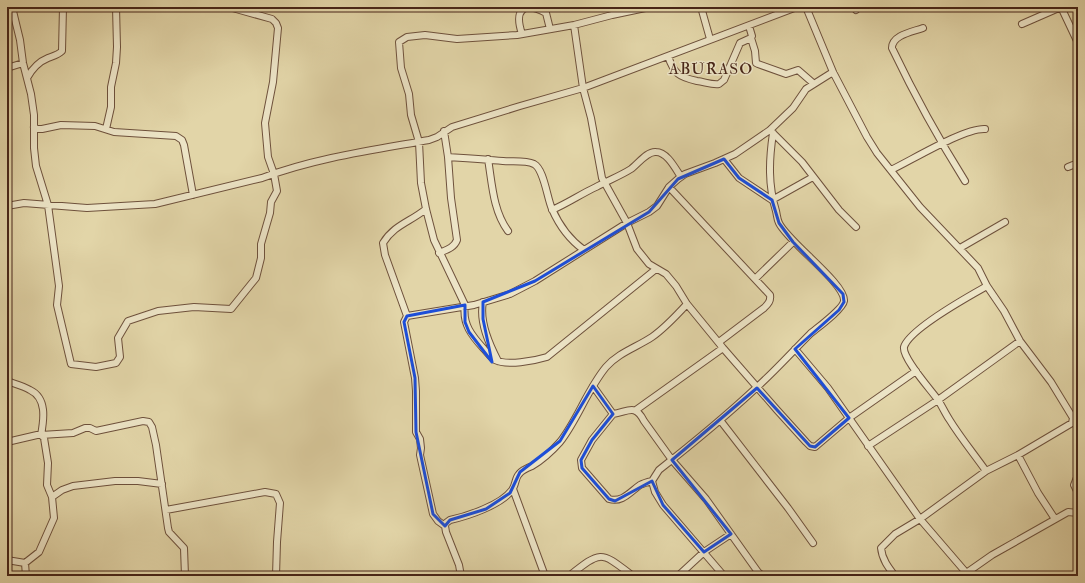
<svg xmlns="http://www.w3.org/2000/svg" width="1085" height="583" viewBox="0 0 1085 583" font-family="'IM FELL Double Pica',serif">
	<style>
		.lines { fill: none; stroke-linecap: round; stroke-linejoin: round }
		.minor-casing { stroke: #6e513c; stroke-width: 8 }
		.minor { stroke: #ece4c6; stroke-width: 6 }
		.marked { fill: none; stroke: #1d4ed8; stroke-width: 3; stroke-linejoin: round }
		.labels { text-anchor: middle; stroke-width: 3; stroke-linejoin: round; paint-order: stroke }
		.quarter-label { font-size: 16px; letter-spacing: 1px; fill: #472518; stroke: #ece4c6 }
	</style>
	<rect width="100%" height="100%" fill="#e2d5a8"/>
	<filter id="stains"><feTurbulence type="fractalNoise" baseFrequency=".005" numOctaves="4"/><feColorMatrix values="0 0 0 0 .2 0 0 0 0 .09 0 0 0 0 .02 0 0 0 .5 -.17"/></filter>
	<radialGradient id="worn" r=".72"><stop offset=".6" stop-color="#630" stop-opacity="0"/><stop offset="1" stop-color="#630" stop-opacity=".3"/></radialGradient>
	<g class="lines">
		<defs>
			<path id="minor" d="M12 7 20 40 23 63 31 94 34 115V148L36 166 48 205 59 286 57 305 71 364 96 367 116 363 120 357 118 338 128 321 158 311 194 307 231 309 256 278 261 258V244L270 213 271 202 277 191 274 174 268 157 265 123 273 82 278 28 276 23 272 19 229 7
				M650 7 612 15 574 25 517 35 457 39 425 35 407 37 399 42 401 68 409 94 411 115 419 142 421 183 426 209 434 240 465 305C462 324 472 336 484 349 487 352 491 358 495 360 507 366 534 361 547 357L656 269
				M701 7 710 39
				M806 7 833 72 867 137 877 153 920 207 978 268 987 286 1004 311 1020 341 1051 382 1073 418 1072 423 1018 455 986 471 920 519 895 534 881 548C882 559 888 567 895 576
				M854 7 856 10
				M1061 7 1078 43
				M1022 24 1061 7
				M574 25 583 88 591 118 602 178 627 223 637 249 649 264 666 274 676 286 687 304 723 348 777 410 806 442 810 446 815 447 849 418 916 371
				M923 28C912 32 892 35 892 48 914 94 938 138 965 181
				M522 34C514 10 523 1 546 13L550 29
				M751 38 755 51 756 63 758 64 786 74 798 70 813 83
				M668 56C674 74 679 77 697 81 705 82 712 85 719 84L724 80 740 43 751 38 752 36 749 26
				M7 68 23 63
				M27 78C32 69 38 62 48 58 53 56 58 55 62 51L63 7
				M34 127 37 129H42L61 125 95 126 114 132 176 136 182 140 184 145 193 195
				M106 129 111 107V87L116 63 117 47 116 7
				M444 131 448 157C466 158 485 159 503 161 513 162 525 160 534 164 544 169 547 198 552 209 559 225 570 240 584 250
				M771 131 802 162 839 210 856 227
				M488 159C492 183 493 211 508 231
				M724 159 739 178 772 200
				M1068 167 1078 163
				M891 170C912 160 964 128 985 129
				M669 187 770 295C771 301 768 304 764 308L719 342
				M772 200 813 177
				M7 206 24 203 87 208 155 204 262 178C315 158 373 150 429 140L437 137 452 127 520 106 583 88 797 7
				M552 210C568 203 581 194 596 187 607 181 620 176 631 169 638 164 647 151 656 152 667 152 675 168 681 177
				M960 248 1005 222
				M439 253C446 250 454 248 457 240L451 198 448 157
				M755 279 793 242
				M483 302C479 322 489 344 498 361
				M407 316 385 255 383 243C394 225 410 222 426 209
				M795 349 828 388 920 519 969 576
				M7 381C15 384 23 386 30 390 47 398 44 419 41 435L73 433 85 428H90L96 431 143 421 149 422 152 427 156 445 168 528 169 532 184 548 185 576
				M593 386 613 414C628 412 635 403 644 421L672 460 706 499 758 572 763 576
				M636 410 723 348
				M613 414 592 440 581 460 582 468 609 499C622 503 630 492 640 485 644 483 648 482 652 481
				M720 420 788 508 813 543
				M7 442 37 435H41L44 438 48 463 47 485 52 497 54 518 39 552 25 563 7 560
				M868 446 938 400 1020 341
				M1018 455 1038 493 1055 519
				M986 471C974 454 960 437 949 419 945 413 942 406 938 400 931 390 902 358 904 347 909 329 971 295 987 286
				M1078 475 1074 485 1078 493
				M513 489 545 576
				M52 497 62 490 73 486 115 481H138L162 484
				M166 510 265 492 276 494 280 503 277 542 276 576
				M445 526 438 521 433 514 420 455 421 448 420 439 416 432V391L415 378 404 322 407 316 474 305 510 294 535 281 627 223 649 212 657 206 669 187 678 179 685 174 715 163 735 154 770 130 793 108 806 89 833 72
				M25 563 26 576
				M461 576 459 565 446 532 445 526 446 523 450 520C468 516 501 505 512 490 516 485 515 478 519 474 522 470 527 468 532 466 542 460 552 451 560 442 578 419 587 390 606 367 618 353 637 347 652 337 665 328 676 316 687 304
				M569 576C602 550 600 551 633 576
				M678 576 704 552 731 534
				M724 576 663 505 655 492 652 481 659 470C692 444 725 417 756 388 775 371 792 352 810 334 817 328 843 309 844 301 846 284 788 242 779 223 777 219 777 215 776 211 768 185 769 160 773 133
				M962 576 992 555 1068 512 1078 513"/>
		</defs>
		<use href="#minor" class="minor-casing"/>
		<use href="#minor" class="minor"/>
	</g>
	<path class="marked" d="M724 159 739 178 772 200 779 223 793 242 843 294 844 302 839 310 795 349 849 418 815 447 810 446 757 388 672 460 731 534 704 552 663 505 652 481 615 501 609 499 582 468 581 460 592 440 613 414 593 386 560 441 520 472 510 493 486 509 450 520 445 526 433 514 416 432 415 378 404 322 407 316 465 305V322L469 332 492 362 483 319V302L535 281 649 212 678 179Z"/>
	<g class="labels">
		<g class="quarter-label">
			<text x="711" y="74">ABURASO</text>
		</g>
	</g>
	<rect width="1085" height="583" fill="none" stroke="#e2d5a8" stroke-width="24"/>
	<rect x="8" y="8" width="1069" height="567" fill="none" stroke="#472518" stroke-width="2"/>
	<rect x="12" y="12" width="1061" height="559" fill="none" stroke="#472518"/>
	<rect width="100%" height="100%" filter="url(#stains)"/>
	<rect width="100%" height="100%" fill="url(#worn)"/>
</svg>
